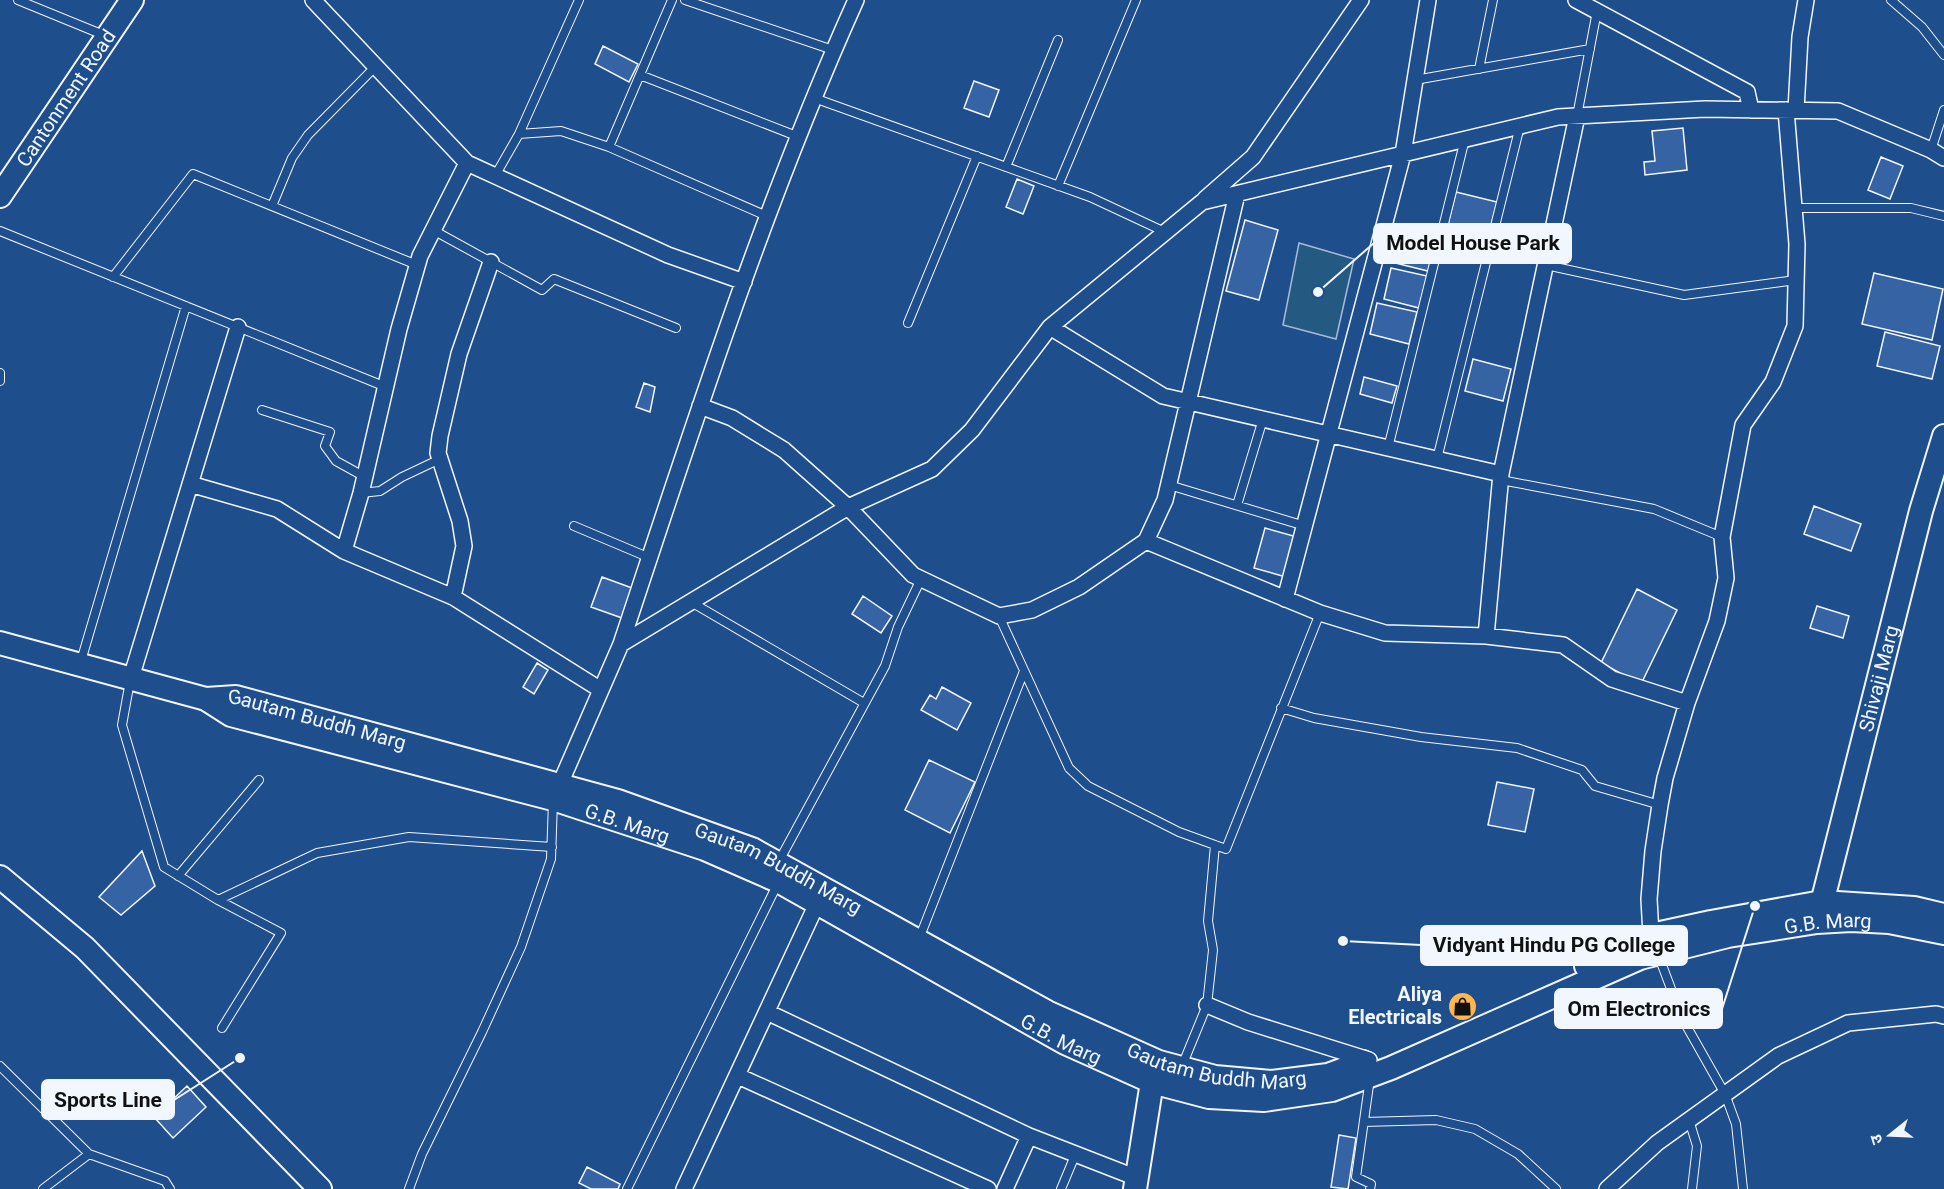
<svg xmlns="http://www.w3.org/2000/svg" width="1944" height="1189" viewBox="0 0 1944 1189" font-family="Roboto,'Noto Sans Devanagari',sans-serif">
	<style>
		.green { fill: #245a82; stroke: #a8bbd7; stroke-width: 1.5 }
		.building { fill: #3563a3; stroke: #f2f6ff; stroke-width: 1.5 }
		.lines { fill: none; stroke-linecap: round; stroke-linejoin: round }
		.lane-casing { stroke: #f2f6ff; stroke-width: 10 }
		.street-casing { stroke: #f2f6ff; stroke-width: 18 }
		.secondary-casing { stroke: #f2f6ff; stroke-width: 26 }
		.lane { stroke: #1f4e8c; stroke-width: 8 }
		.street { stroke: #1f4e8c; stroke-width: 15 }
		.secondary { stroke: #1f4e8c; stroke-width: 22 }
		.labels { text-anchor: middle; stroke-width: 4.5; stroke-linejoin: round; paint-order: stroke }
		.street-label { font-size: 20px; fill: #f2f6ff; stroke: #1f4e8c }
		.poi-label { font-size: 20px; font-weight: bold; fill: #f2f6ff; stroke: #1f4e8c; text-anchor: end }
		.leader { fill: none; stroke: #f2f6ff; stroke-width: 2 }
		.callout-dot { fill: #f2f6ff; stroke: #1f4e8c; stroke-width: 2 }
		.callout { fill: #f2f6ff; stroke: #f2f6ff; stroke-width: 2 }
		.callout-label { font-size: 21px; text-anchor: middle; font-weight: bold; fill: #111 }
	</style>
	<rect width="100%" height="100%" fill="#1f4e8c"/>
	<path class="green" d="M1299 243 1354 259 1336 339 1283 325Z"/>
	<path class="building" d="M603 46 638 64 629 82 595 64Z
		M974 81 999 90 989 117 964 108Z
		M1683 128 1687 170 1645 175 1644 162 1655 161 1652 131Z
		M1881 157 1903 166 1890 199 1868 190Z
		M1017 179 1034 186 1023 214 1006 207Z
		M1456 192 1497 202 1489 234 1448 224Z
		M1245 220 1278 230 1259 300 1226 291Z
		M1395 229 1436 239 1428 271 1387 261Z
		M1391 268 1427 276 1419 308 1384 299Z
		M1874 273 1943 289 1932 340 1862 324Z
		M1377 303 1417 312 1409 344 1370 334Z
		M1885 332 1940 346 1932 379 1877 366Z
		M1473 359 1511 369 1503 401 1465 391Z
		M1364 377 1397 386 1392 403 1360 394Z
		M644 383 655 387 650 412 636 407Z
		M1814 506 1861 524 1851 551 1804 534Z
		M1265 528 1297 537 1286 577 1254 568Z
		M602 577 632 588 622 618 591 607Z
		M1637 589 1677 610 1641 684 1601 663Z
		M863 596 892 616 881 633 852 614Z
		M1817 606 1849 616 1843 638 1810 628Z
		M537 663 548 670 534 694 523 687Z
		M942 687 971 703 957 730 921 710 930 695 936 699Z
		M929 760 975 782 950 833 905 810Z
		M1497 782 1534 789 1525 832 1488 825Z
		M142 851 155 886 121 915 99 897Z
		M187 1086 206 1107 173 1138 154 1117Z
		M1339 1135 1356 1138 1348 1189 1331 1187Z
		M587 1167 620 1184 618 1189H591L579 1183Z"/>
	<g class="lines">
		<defs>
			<path id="lane" d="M18 0 106 36
				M685 0 833 50
				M1891 0 1922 27 1944 55
				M1479 69 1493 0
				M640 75 799 137
				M1415 80 1590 49
				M814 98 1090 197 1165 232
				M1577 116 1597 11
				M519 134 561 131 609 147 769 217
				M609 147 672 0
				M1931 150 1944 110
				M1006 167 1058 40
				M495 176 519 134 579 0
				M1058 186 1136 0
				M272 206 292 158 308 135 376 66
				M1793 208H1911L1944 216
				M433 230 542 290 554 279 676 328
				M0 231 386 387
				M1546 265 1684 295 1796 280
				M113 277 193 174 417 265
				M908 323 977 156
				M0 373V381
				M262 410 330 432 325 446 336 461 365 477
				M1388 448 1465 139
				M1437 459 1520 126
				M1501 480 1654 509 1722 537
				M1169 485 1305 526
				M361 493 380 491 402 477 440 459
				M1237 505 1263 419
				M574 526 650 558
				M691 602 864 703
				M999 616 1069 768 1088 786 1179 832 1226 849 1320 613
				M81 661 186 306
				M130 681 122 725 164 867 218 900 281 933 222 1028
				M1281 708 1314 718 1421 737 1517 748 1582 770 1595 786 1660 805
				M779 861 885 666 898 627 921 579
				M178 876 259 780
				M218 900 317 853 409 837 552 847
				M919 939 1024 671
				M1659 957 1682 1018 1725 1094 1736 1124 1743 1189
				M0 1066 89 1154 165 1181 170 1189
				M1182 1066 1207 1005 1213 950 1208 921 1215 845
				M1689 1120 1697 1146 1692 1189
				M1364 1122 1436 1120 1475 1129 1518 1154 1556 1189
				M43 1189 89 1154
				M409 1189 422 1154 482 1032 521 947 551 859 553 801
				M627 1189 778 883
				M1061 1189 1076 1153
				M1370 1189 1371 1184 1356 1177 1370 1078"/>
			<path id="street" d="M313 0 467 163 668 255 744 282
				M1576 0 1747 92 1751 110
				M1796 110 1800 37 1806 0
				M1205 199 1253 157 1361 0
				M1050 327 1163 396 1501 474
				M700 406 732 418 784 450 848 507 913 575 999 616 1032 610 1079 587 1146 541 1165 500 1237 194
				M190 484 277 509 344 551 453 597 601 690
				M1146 541 1320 613 1385 633 1486 636 1563 645 1612 679 1687 703
				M344 551 361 493 399 329 420 256 467 163
				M453 597 464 546 460 521 438 453 440 436 459 354 491 262
				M1285 599 1403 154 1428 0
				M1486 636 1501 474 1577 116
				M621 644C693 427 762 209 856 0
				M131 678 238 327
				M557 791 621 644 848 507 932 469 972 430 1050 327 1202 202 1558 117 1705 109 1838 111 1931 150 1944 158
				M1654 944 1651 935 1649 899 1653 851 1660 805 1665 778 1687 703 1717 621 1726 578 1722 537 1743 425 1773 382 1795 326 1797 244 1786 110
				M1207 1005 1248 1022 1369 1060
				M767 1012 1029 1136 1137 1178
				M738 1076 988 1189
				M684 1189 821 895
				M1005 1189 1029 1136
				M1607 1189 1657 1143 1778 1056 1848 1023 1936 1014 1944 1016"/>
			<g id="secondary">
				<path id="s1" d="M0 196 132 0"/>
				<path id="s2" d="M0 643 206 699 231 715 553 799 705 849 778 881 1065 1043 1152 1082 1209 1097 1264 1100 1332 1090 1391 1068 1640 958 1728 936 1817 922 1851 920 1889 922 1944 933"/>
				<path id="s3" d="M206 699 236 697 618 801 752 849 1047 1012 1159 1062 1215 1077 1272 1082 1328 1075 1363 1062"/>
				<path d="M0 877 85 948 320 1189"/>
				<path id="s4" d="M1819 915 1921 511 1944 436"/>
				<path d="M1586 966 1651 935 1711 922 1822 902 1914 908 1944 915"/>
				<path d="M1135 1189 1152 1082 1156 1070"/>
			</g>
		</defs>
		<use href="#lane" class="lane-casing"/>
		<use href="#street" class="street-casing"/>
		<use href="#secondary" class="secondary-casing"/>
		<use href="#lane" class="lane"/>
		<use href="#street" class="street"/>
		<use href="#secondary" class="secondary"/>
	</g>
	<defs>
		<symbol id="shop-disc" viewBox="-11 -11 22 22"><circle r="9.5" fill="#ffb74d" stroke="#1f4e8c"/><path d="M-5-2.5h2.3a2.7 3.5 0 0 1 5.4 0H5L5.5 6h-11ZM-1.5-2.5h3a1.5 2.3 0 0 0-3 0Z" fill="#111"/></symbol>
	</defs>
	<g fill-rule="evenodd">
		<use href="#shop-disc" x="1446" y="990" width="33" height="33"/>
	</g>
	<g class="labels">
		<g class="street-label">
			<text dy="7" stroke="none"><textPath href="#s1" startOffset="118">Cantonment Road</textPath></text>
			<text dy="7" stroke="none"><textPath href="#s4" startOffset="244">Shivaji Marg</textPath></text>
			<text dy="7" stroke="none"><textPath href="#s3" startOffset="114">Gautam Buddh Marg</textPath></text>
			<text dy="7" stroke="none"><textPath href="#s2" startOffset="654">G.B. Marg</textPath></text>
			<text dy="7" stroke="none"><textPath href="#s3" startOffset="600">Gautam Buddh Marg</textPath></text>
			<text dy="7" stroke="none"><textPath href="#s2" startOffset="1950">G.B. Marg</textPath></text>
			<text dy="7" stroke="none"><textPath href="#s2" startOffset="1140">G.B. Marg</textPath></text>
			<text dy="7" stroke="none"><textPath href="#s3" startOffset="1086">Gautam Buddh Marg</textPath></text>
		</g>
		<g class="poi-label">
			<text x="1442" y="1001">Aliya<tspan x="1442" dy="23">Electricals</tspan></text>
		</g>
	</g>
	<path class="leader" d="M1318 292L1374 243M1343 941L1421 945M1755 906L1722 1009M240 1058L174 1100"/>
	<g class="callout-dot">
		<circle cx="1318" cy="292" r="6"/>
		<circle cx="1343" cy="941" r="6"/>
		<circle cx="1755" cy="906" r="6"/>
		<circle cx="240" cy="1058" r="6"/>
	</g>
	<g class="callout">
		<rect x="1374" y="224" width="197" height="39" rx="6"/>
		<rect x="1421" y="926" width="266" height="39" rx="6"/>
		<rect x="1555" y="989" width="167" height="39" rx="6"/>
		<rect x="42" y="1080" width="132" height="39" rx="6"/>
	</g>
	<g class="callout-label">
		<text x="1473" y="250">Model House Park</text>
		<text x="1554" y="952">Vidyant Hindu PG College</text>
		<text x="1639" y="1016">Om Electronics</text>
		<text x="108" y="1107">Sports Line</text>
	</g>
	<g transform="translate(1890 1135) rotate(252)" stroke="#1f4e8c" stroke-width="4.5" paint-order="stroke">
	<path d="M0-4.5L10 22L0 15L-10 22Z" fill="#f2f6ff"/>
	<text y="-9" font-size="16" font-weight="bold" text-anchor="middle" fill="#f2f6ff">उ</text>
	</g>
</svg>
